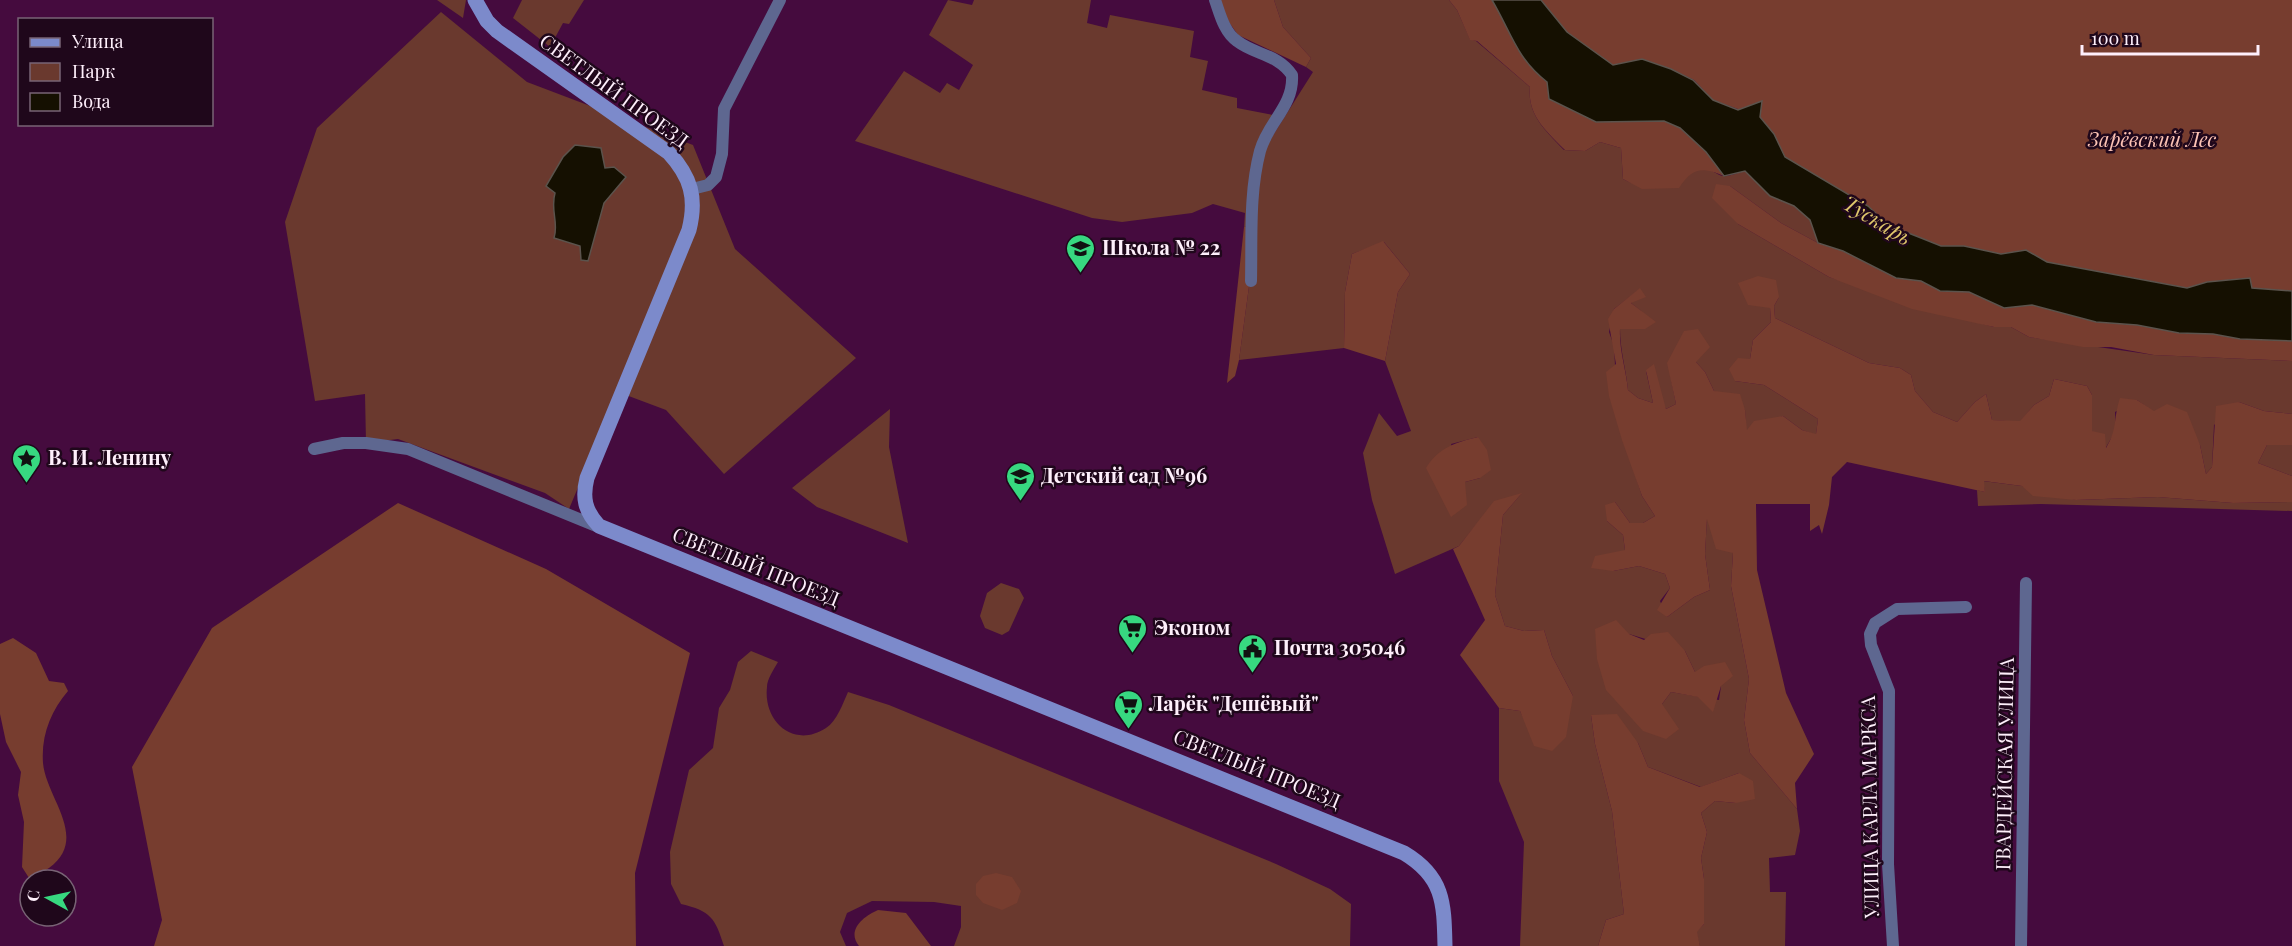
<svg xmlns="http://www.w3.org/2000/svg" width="2292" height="946" viewBox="0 0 2292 946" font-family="'Playfair Display',serif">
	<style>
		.green { fill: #6a392e; fill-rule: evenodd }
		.forest { fill: #773d2f }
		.water { fill: #151001; stroke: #5b534c; stroke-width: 1.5 }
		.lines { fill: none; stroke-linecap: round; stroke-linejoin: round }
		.street { stroke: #5e6790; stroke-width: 12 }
		.secondary { stroke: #7c8acb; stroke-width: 15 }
		.labels { text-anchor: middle; stroke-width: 5; stroke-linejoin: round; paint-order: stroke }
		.street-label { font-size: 20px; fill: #feeffb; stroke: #1f071b }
		.park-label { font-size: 20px; font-style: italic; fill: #fdc3b5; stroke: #1f071b }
		.poi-label { font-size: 20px; font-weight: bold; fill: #feeffb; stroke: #1f071b; text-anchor: start }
		.water-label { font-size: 21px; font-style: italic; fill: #dfc66b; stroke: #1f071b }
	</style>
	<rect width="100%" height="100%" fill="#450b3e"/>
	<path class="green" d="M437 0H466L463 18Z
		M522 0H584L569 24 563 23 550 47 513 18Z
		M948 0 972 5 974 0H1091L1087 23 1107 28 1110 15 1194 31 1190 57 1208 61 1202 90 1237 98V108L1273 115 1270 140 1313 72 1306 67 1311 58 1283 27 1274 0H1449L1457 10 1470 39 1476 41 1530 87C1527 115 1546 131 1564 150L1585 151 1600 142 1621 148 1623 179C1670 203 1667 170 1706 169 1711 169 1717 175 1723 176 1729 177 1739 172 1745 171L1770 196 1794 206 1810 220 1818 243 1781 223 1730 186 1738 224 1829 277 1957 317 1994 327H2011L2029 337 2154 355 2292 361V414L2264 411 2239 402 2214 425 2212 467 2206 474 2200 445 2137 400 2115 412 2116 430 2105 449 2092 431V395L2087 386 2054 379 2049 396 2034 405 2020 422 1992 420 1986 394 1975 402 1957 422 1933 412 1915 391 1911 375 1900 368 1869 363 1775 318 1774 306 1779 297 1770 308 1771 322 1753 340 1750 359 1735 381 1764 385 1818 419 1816 435 1802 430 1783 416 1746 431 1745 410 1714 391 1705 372 1695 361 1668 363 1676 404 1666 409 1646 371 1653 403 1638 398 1628 390C1626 369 1620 350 1620 329H1645L1641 311 1631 303 1640 289 1614 309 1609 332 1614 346 1618 422 1642 496 1655 516 1643 523H1630L1615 502 1607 521 1623 535 1625 550 1613 571 1639 566 1665 574 1670 588 1660 601 1667 617 1694 597 1710 590 1705 554 1707 517 1733 553 1731 586 1749 679 1744 720 1750 753 1797 809 1800 831 1795 855 1769 858 1770 892H1786L1785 946H1700L1696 932 1704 924V879L1701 858 1707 832 1701 813 1715 801 1736 803 1739 773 1701 787 1648 767 1638 743 1591 715 1595 744 1612 811 1624 914 1606 920 1598 946H1520L1524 842 1499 781V708L1520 711 1528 727 1573 696 1552 656 1544 630 1524 631 1505 626 1495 595 1503 515 1521 494 1476 525 1459 546 1395 574 1372 500 1363 453 1379 413 1397 436 1411 431 1385 361 1398 292 1410 274 1384 242 1352 254 1345 292 1344 348 1239 360 1253 257 1252 225 1244 227 1245 213 1213 204 1192 213 1122 222 1092 218 855 141 904 71 940 93 947 83 959 90 973 65 929 35ZM1478 437 1480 478 1465 482 1451 444ZM1629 634 1685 651 1695 672 1721 686 1719 700 1671 692 1662 704Z
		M441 12 527 82 693 145 735 249 856 358 724 474 666 410 618 392 569 509 545 493 398 439 366 443 365 394 315 401 285 222 317 128Z
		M890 409 889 447 908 543 817 507 792 488Z
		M2267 445H2292V476L2258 463Z
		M1983 481 2022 486 2076 500 2158 497 2233 503 2292 502V511L2041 504 1978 506 1977 490 1985 492Z
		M1001 583 1019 589 1024 598 1009 631 1002 635 985 628 980 616 987 593Z
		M751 651 778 662C774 669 767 679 767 687 763 722 794 749 826 728 837 721 843 703 848 692L889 705 1276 864 1330 889 1351 904 1350 946H954L961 927V906L934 902 872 901 847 913 840 932 846 946H724C715 918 711 911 681 904L671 884 670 852 689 770 713 748 719 708 730 690 738 662Z"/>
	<path class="forest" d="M1220 0H1274L1283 27 1311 58 1306 67 1238 35 1226 18Z
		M1449 0H1492C1511 32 1516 58 1547 82L1549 99 1596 122 1664 121 1680 128 1706 152 1724 176C1702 167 1693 167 1679 188L1642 189 1623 179 1621 148 1600 142 1585 151 1565 150C1546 131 1527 115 1530 87L1477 41 1470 40 1457 10Z
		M1541 0H2292V291L2252 288 2249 278 2207 282 2188 288 2047 262 2026 250 2001 254 1964 246H1941L1916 236 1888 225 1868 206 1784 157 1774 134 1760 117 1713 100 1694 80 1671 69 1642 59 1613 66 1567 32Z
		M1716 184 1730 186 1781 223 1818 243 1843 251 1896 278 1921 281 1940 291 1969 292 2004 308 2032 304 2096 322 2137 325 2179 333 2213 334 2240 339 2292 341V361L2154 355 2111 347H2083L2029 337 2011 327H1994L1912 309 1829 277 1738 224 1712 198Z
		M1252 225 1253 257 1239 360 1235 376 1227 383 1244 227Z
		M1383 241 1410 274 1398 292 1385 361 1344 348 1345 292 1352 254Z
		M1758 276 1776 280 1779 297 1774 306 1775 318 1869 363 1900 368 1911 375 1915 391 1933 412 1957 422 1975 402 1986 394 1992 420 2020 421 2034 405 2049 396 2054 379 2087 386 2092 395V431L2105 434 2106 448C2118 428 2113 419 2120 398L2137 400 2154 411 2167 404 2187 412 2200 445 2206 474 2212 467 2216 406 2239 402 2264 411 2292 414V445H2267L2258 463 2292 476V502L2233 503 2158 497 2076 500 2033 496 2022 486 1984 481 1985 492 1847 462 1832 477 1829 505 1822 534 1819 525 1810 531V504H1756L1757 570 1786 693 1814 754 1795 783 1797 809 1750 753 1744 720 1749 679 1731 586 1733 553 1716 549 1707 519 1705 554 1710 590 1694 597 1667 617 1657 610 1670 588 1665 574 1639 566 1613 571 1591 568 1595 556 1625 550 1623 535 1607 521 1605 505 1615 502 1630 523H1643L1655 516 1642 496 1622 440 1609 396 1606 372 1616 364 1608 319 1614 309 1640 288 1646 297 1631 303 1656 322 1645 329H1620C1619 350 1626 369 1628 390L1638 398 1653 403 1646 370 1654 364 1666 409 1676 404 1667 363 1684 331 1698 329 1710 347 1696 362 1705 372 1714 391 1740 394 1745 410 1747 430 1754 421 1783 416 1802 430 1816 434 1818 419 1764 385 1735 381 1729 369 1738 358 1750 359 1753 340 1771 322 1770 308 1748 305 1738 283Z
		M1478 437 1487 450 1491 470 1480 478 1465 482 1467 505 1451 517 1426 468C1438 448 1456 442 1478 437Z
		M1522 493 1503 515 1495 595 1505 626 1524 631 1544 630 1552 656 1573 696 1566 737 1552 751 1534 746 1520 711 1499 708 1460 655 1485 620 1453 549 1459 546 1494 501Z
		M398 503 546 569 690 653 635 873 636 946H154L162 920 132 767 212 628Z
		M1616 620 1629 634 1644 640 1651 634 1668 632 1685 651 1695 672 1704 666 1725 662 1733 676 1721 686 1713 712 1698 697 1671 692 1662 704 1679 729 1666 739 1643 731 1606 690 1597 659 1595 629Z
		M13 638 36 653 49 681 64 683 68 691C51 711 41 735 43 763 46 798 90 838 49 868 42 872 37 877 29 878L22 867 24 822 18 795 21 772 6 742 0 714V644Z
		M1617 714 1638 743 1648 767 1700 787 1739 773 1753 781 1755 799 1736 803 1715 801 1701 813 1707 832 1701 858 1704 879V924L1697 932 1700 946H1598L1606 920 1624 914 1612 811 1595 744 1591 715Z
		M996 873 1012 877 1021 891 1017 903 1002 910 983 903 976 895V884L983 876Z
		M878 910 906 913 931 946H859C846 930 864 916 878 910Z"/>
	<path class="water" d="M1492 0H1541L1567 32 1613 65 1642 59 1671 69 1693 80 1713 100 1738 110 1762 101 1760 117 1774 134 1785 157 1868 206 1888 225 1916 236 1941 246H1964L2001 254 2026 250 2047 262 2187 288 2207 282 2250 278 2252 288 2292 291V341L2240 339 2213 334 2179 333 2137 325 2096 322 2032 305 2004 308 1969 292 1940 291 1921 281 1896 278 1843 251 1818 243 1810 220 1794 206 1770 196 1745 171 1724 176 1706 152 1680 128 1664 121 1596 122 1549 99 1547 82C1516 58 1511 32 1492 0Z
		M575 145 601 148 605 168 614 167 626 177 604 203 588 261 581 260 580 246 554 238C559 223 550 210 555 193L546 186 563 157Z"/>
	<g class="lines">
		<path class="street" d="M1215 0C1220 14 1224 32 1237 41 1255 55 1278 54 1292 75 1294 106 1268 122 1260 151 1249 193 1252 237 1251 281
			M692 189 708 185 716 177 722 154 724 109 780 0
			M314 449 343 443H366L408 449 601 528
			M1893 946 1888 864 1889 691 1871 645 1870 634 1875 623 1897 609 1966 607
			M2021 946 2026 583"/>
		<path class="secondary" d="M475 0 487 21 497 31 669 153C691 177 697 198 689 230L587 478C582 498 585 511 599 526L1404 853C1444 877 1444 903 1445 946"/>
	</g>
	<defs>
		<symbol id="school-pin" viewBox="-11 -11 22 30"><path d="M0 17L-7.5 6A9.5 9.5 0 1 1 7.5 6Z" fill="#37d880" stroke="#1f071b"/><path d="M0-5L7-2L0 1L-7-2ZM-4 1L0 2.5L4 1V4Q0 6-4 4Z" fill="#111"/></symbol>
		<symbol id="sight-pin" viewBox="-11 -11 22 30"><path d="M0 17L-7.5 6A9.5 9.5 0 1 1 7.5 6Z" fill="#37d880" stroke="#1f071b"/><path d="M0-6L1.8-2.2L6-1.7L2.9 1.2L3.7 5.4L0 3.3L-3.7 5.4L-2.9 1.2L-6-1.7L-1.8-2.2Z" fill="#111"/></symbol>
		<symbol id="supermarket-pin" viewBox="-11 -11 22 30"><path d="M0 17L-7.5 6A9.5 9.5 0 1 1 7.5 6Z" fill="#37d880" stroke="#1f071b"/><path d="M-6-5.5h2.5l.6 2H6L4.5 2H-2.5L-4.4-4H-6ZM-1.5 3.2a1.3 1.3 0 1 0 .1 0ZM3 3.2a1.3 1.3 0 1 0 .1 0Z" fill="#111"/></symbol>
		<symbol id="civic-pin" viewBox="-11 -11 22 30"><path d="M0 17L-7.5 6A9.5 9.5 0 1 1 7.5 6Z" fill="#37d880" stroke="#1f071b"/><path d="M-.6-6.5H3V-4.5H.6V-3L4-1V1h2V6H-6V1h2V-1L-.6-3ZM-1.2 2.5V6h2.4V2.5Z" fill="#111"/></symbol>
	</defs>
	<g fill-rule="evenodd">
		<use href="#school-pin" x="1064" y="232" width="33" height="45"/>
		<use href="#sight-pin" x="10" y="442" width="33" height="45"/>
		<use href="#school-pin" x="1004" y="460" width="33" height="45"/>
		<use href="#supermarket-pin" x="1116" y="612" width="33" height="45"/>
		<use href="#civic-pin" x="1236" y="632" width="33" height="45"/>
		<use href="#supermarket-pin" x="1112" y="688" width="33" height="45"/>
	</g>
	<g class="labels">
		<g class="street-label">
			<text transform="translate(614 91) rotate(36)" y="7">СВЕТЛЫЙ ПРОЕЗД</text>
			<text transform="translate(756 567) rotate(22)" y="7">СВЕТЛЫЙ ПРОЕЗД</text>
			<text transform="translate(2005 764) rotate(-89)" y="7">ГВАРДЕЙСКАЯ УЛИЦА</text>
			<text transform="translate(1257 769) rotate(22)" y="7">СВЕТЛЫЙ ПРОЕЗД</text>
			<text transform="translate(1870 807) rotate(-91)" y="7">УЛИЦА КАРЛА МАРКСА</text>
		</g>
		<g class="park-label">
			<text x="2152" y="147">Зарёвский Лес</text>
		</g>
		<g class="poi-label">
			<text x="1102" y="255">Школа № 22</text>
			<text x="48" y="465">В. И. Ленину</text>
			<text x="1041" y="483">Детский сад №96</text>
			<text x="1154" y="635">Эконом</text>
			<text x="1274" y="655">Почта 305046</text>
			<text x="1149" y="711">Ларёк "Дешёвый"</text>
		</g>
		<g class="water-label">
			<text transform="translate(1877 221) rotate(31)" y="7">Тускарь</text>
		</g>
	</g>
	<rect x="18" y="18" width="195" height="108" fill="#1f071b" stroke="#786475" stroke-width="1.5"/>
	<rect x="30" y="38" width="30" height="9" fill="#7c8acb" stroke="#786475" stroke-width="1.5"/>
	<text x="72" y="48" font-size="18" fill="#feeffb">Улица</text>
	<rect x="30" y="63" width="30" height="18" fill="#6a392e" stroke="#786475" stroke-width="1.5"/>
	<text x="72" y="78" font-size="18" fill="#feeffb">Парк</text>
	<rect x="30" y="93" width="30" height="18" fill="#151001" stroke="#786475" stroke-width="1.5"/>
	<text x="72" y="108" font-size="18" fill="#feeffb">Вода</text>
	<g transform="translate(48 898) rotate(278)"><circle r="28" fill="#1f071b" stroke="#786475" stroke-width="1.5"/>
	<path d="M0-4.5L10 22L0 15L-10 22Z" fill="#37d880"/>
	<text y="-9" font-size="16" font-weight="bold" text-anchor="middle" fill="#feeffb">С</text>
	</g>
	<path d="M2082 45v9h176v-9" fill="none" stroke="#feeffb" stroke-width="3"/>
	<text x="2091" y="45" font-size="18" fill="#feeffb" stroke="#1f071b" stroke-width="4.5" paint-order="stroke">100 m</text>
</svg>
